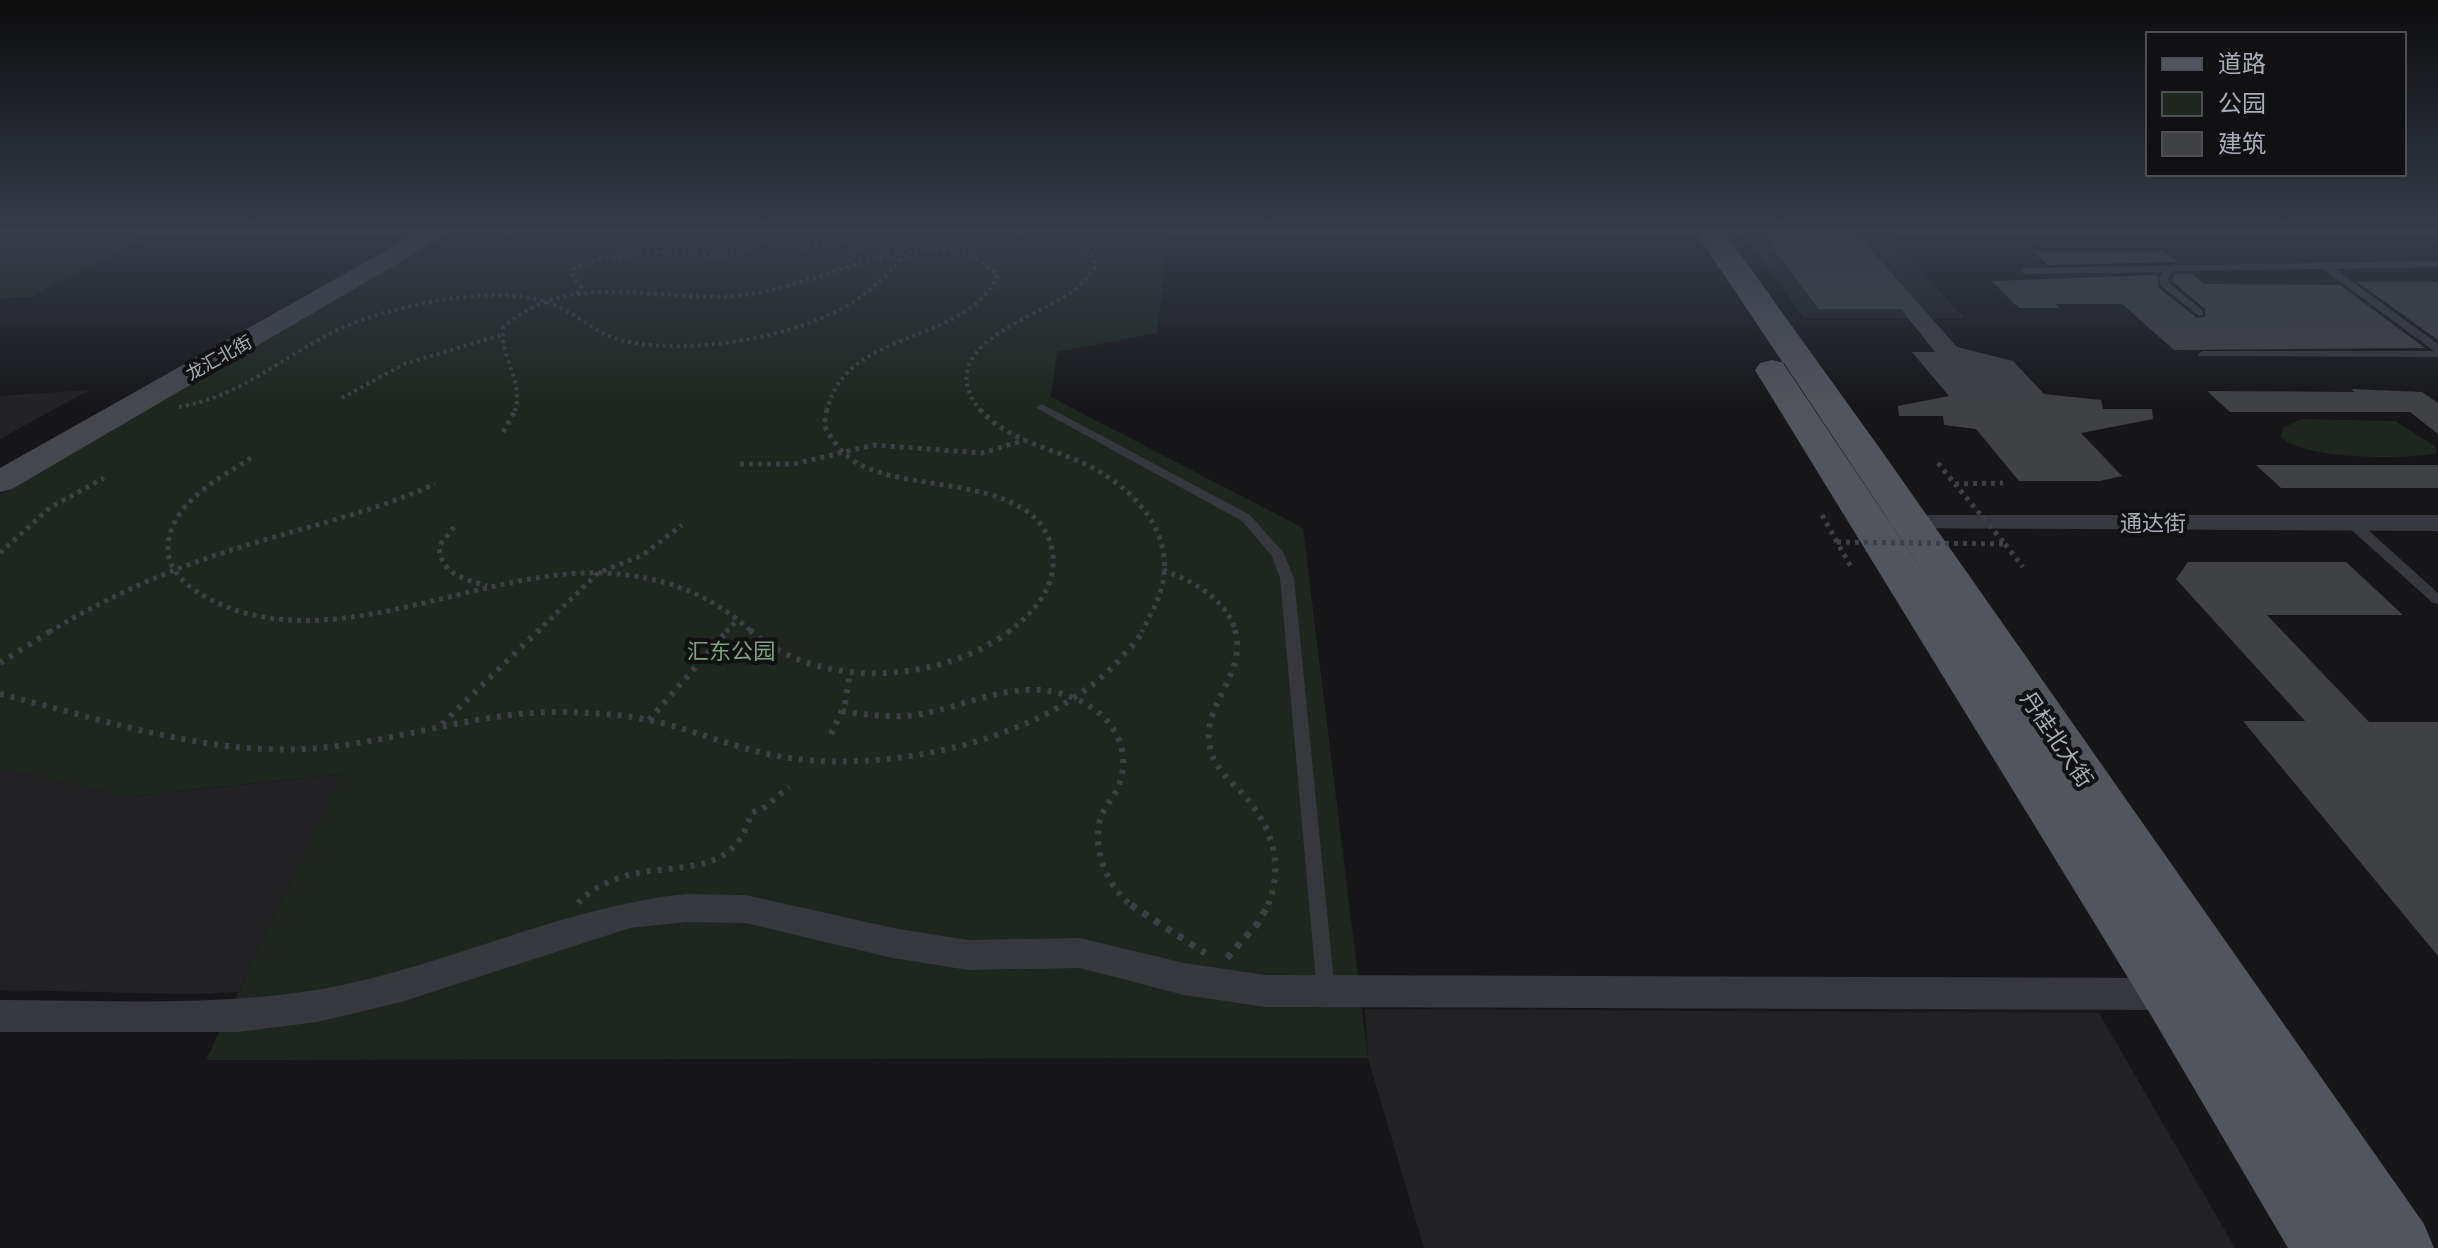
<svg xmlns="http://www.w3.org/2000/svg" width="2438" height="1248" viewBox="0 0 2438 1248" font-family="Roboto,'Noto Sans SC',sans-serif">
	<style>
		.built { fill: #222225 }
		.green { fill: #1e261f }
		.building { fill: #404145 }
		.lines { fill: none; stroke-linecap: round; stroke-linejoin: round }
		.path-far3 { stroke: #3d3f44; stroke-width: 4; stroke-dasharray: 3 4; stroke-linecap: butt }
		.path-far2 { stroke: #3d3f44; stroke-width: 5; stroke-dasharray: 4 5; stroke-linecap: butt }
		.path-far1 { stroke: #3d3f44; stroke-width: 6; stroke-dasharray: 4 7; stroke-linecap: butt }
		.path { stroke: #3d3f44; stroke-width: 7; stroke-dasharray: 6 8; stroke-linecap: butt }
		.lane { fill: #37383d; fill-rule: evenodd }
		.street { fill: #37383d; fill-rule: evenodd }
		.secondary { fill: #45474d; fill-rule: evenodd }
		.primary { fill: #53555c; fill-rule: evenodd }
		.path-bridge { stroke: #3d3f44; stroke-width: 5; stroke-dasharray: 4 5; stroke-linecap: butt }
		.labels { text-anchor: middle; stroke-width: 8; stroke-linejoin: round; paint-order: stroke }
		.far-street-label { font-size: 18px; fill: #a8adb8; stroke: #111113 }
		.street-label { font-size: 22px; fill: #a8adb8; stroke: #111113 }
		.park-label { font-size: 22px; fill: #7fa381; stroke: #111113 }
	</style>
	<rect width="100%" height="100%" fill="#161618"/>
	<path class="built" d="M1743 233H1887L1964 318H1804Z
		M89 390 0 439V396Z
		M0 768 125 797 343 774 238 992 189 994 0 990Z
		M1365 1009 2099 1013 2235 1248H1424L1368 1058Z"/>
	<path class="green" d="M0 233H153L31 297 0 298Z
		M448 233H1169L1157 333 1057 352 1051 397 1303 528 1368 1058 206 1060 342 774 125 797 0 768V494Z
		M2301 419 2395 421 2435 446 2437 453C2405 460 2305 460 2281 437L2283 428Z"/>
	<path class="building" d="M1761 233H1856L1957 347 2013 361 2044 394 2101 400 2103 409H2152L2153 419 2081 433 2122 476 2100 481H2019L1976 429 1944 425 1943 416H1899L1898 406 1949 396 1912 352H1935L1901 309H1819Z
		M2033 251H2163L2177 262 2048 265Z
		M2175 274H2192L2204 284 2340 285 2425 348 2174 350 2122 304H2055L2059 308H2019L1992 281 2157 275 2159 288 2197 318 2205 317V309L2172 281Z
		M2357 282H2438V340Z
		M2351 389 2422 392 2438 403V434L2410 412H2230L2207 391 2354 392Z
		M2256 465H2438V488H2281Z
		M2188 562H2346L2403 615H2267L2369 722H2438V956L2243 721H2305L2176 579Z"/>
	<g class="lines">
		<path class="path-far3" d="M577 294 581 287 573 277V269L595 260 660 252 726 256 772 239 817 235 820 238 799 249 853 240 858 251 850 263
			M342 398 404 364 501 335
			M179 407C238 397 279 360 331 333 365 316 403 307 441 300 479 295 526 290 561 308 584 319 599 336 625 341 690 356 799 337 855 301 886 281 905 248 940 233
			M515 411C524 382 500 358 503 328 569 266 663 305 743 295 812 286 874 248 945 250 967 250 982 261 998 275 966 346 844 328 827 411
			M981 411C930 350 1026 321 1064 297 1077 289 1086 279 1096 267L1088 247 1072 233"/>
		<path class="path-far2" d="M827 409 824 425C832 441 844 457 861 465 915 494 1044 474 1053 556 1056 589 1032 614 1008 632
			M980 409C1002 436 1041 446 1071 458 1124 478 1181 529 1160 593 1156 606 1148 619 1142 632
			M503 432 516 409
			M251 458C219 479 169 503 168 548 167 568 185 585 202 595 324 665 474 568 604 573 662 576 710 593 752 632
			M1938 463 1955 484 2003 483
			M740 464H794L874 445 982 453 1025 440
			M1822 515 1851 567
			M454 527 439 546C440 574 464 579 487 586
			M2005 544 2023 567
			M0 553 51 507 104 478
			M1163 570C1194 582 1226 598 1236 632
			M49 632C107 597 172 568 238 548 304 527 371 513 435 484
			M537 632 598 573 643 555 682 525
			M726 632 738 619"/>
		<path class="path-far1" d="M750 630C817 691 941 684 1011 630
			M1235 630C1248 675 1200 705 1210 748 1214 767 1229 780 1242 793 1272 826 1285 865 1267 907
			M0 663 52 630
			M0 694C98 718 201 754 303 749 392 745 476 710 566 712 598 713 630 715 662 723 705 734 746 752 790 758 894 773 1049 739 1121 658 1129 649 1138 641 1143 630
			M842 711C868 715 895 719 921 714 967 706 1011 681 1059 693 1100 703 1134 738 1120 782 1116 796 1104 806 1100 820 1092 851 1108 888 1133 907
			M649 720 728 630
			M442 724 539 630
			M831 734 845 704 850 672
			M578 903C638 842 729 900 751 813L765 807 789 787"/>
		<path class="path" d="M1131 905 1205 953
			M1227 958 1258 923 1268 905"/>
		<path class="lane" d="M2438 261V267L2335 269 2438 344V357L2199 356 2198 354 2203 351H2434L2323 269 2173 271 2168 278 2169 283 2203 311V315L2199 316 2161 286 2158 278 2163 272 2025 274 2020 271 2025 268Z
			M1042 404 1250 515 1283 552 1294 578 1335 992 1333 998 1326 1000 1319 998 1317 992 1280 578 1272 556 1242 521 1038 409 1036 407Z
			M2352 519 2357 520 2438 593V604L2433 603 2347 526 2346 523Z"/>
		<path class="street" d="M1893 515H2438V531L1884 528 1880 523Z
			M686 894 745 895 893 928 968 940 1080 938 1184 963 1266 975 2170 978 2183 983 2189 994 2183 1005 2170 1010 1266 1007 1184 995 1080 968 968 970 893 958 745 923 686 922 630 928 401 1002 317 1022 238 1032H0V1000C105 1000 212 1007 316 990 442 969 559 907 686 894Z"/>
		<path class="secondary" d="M417 233H450L12 489 0 492V468Z"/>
		<path class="primary" d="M1696 233H1725L1881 450 2424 1224 2434 1248H2288L2149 1012 1755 370 1760 363 1772 360 1784 363 1929 581Z"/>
		<path class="path-bridge" d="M1837 542 2005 544 1955 484"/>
	</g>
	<linearGradient id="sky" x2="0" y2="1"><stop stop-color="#0c0c0d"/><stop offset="0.57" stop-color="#363c48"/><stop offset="1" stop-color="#363c48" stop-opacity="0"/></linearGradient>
	<rect width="2438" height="408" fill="url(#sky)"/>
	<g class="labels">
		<g class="far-street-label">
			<text transform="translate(219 358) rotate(-29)" y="6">龙汇北街</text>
		</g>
		<g class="street-label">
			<text x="2153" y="531">通达街</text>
			<text transform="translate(2057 739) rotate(56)" y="8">丹桂北大街</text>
		</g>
		<g class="park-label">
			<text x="731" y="659">汇东公园</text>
		</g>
	</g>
	<rect x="2146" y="32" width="260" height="144" fill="#111113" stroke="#4d4f55" stroke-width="2"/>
	<rect x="2162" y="58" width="40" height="12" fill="#53555c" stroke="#4d4f55" stroke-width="2"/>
	<text x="2218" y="72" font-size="24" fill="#a8adb8">道路</text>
	<rect x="2162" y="92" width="40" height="24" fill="#1e261f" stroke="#4d4f55" stroke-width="2"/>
	<text x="2218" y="112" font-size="24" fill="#a8adb8">公园</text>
	<rect x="2162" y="132" width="40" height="24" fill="#404145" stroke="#4d4f55" stroke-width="2"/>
	<text x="2218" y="152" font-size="24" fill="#a8adb8">建筑</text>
</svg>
